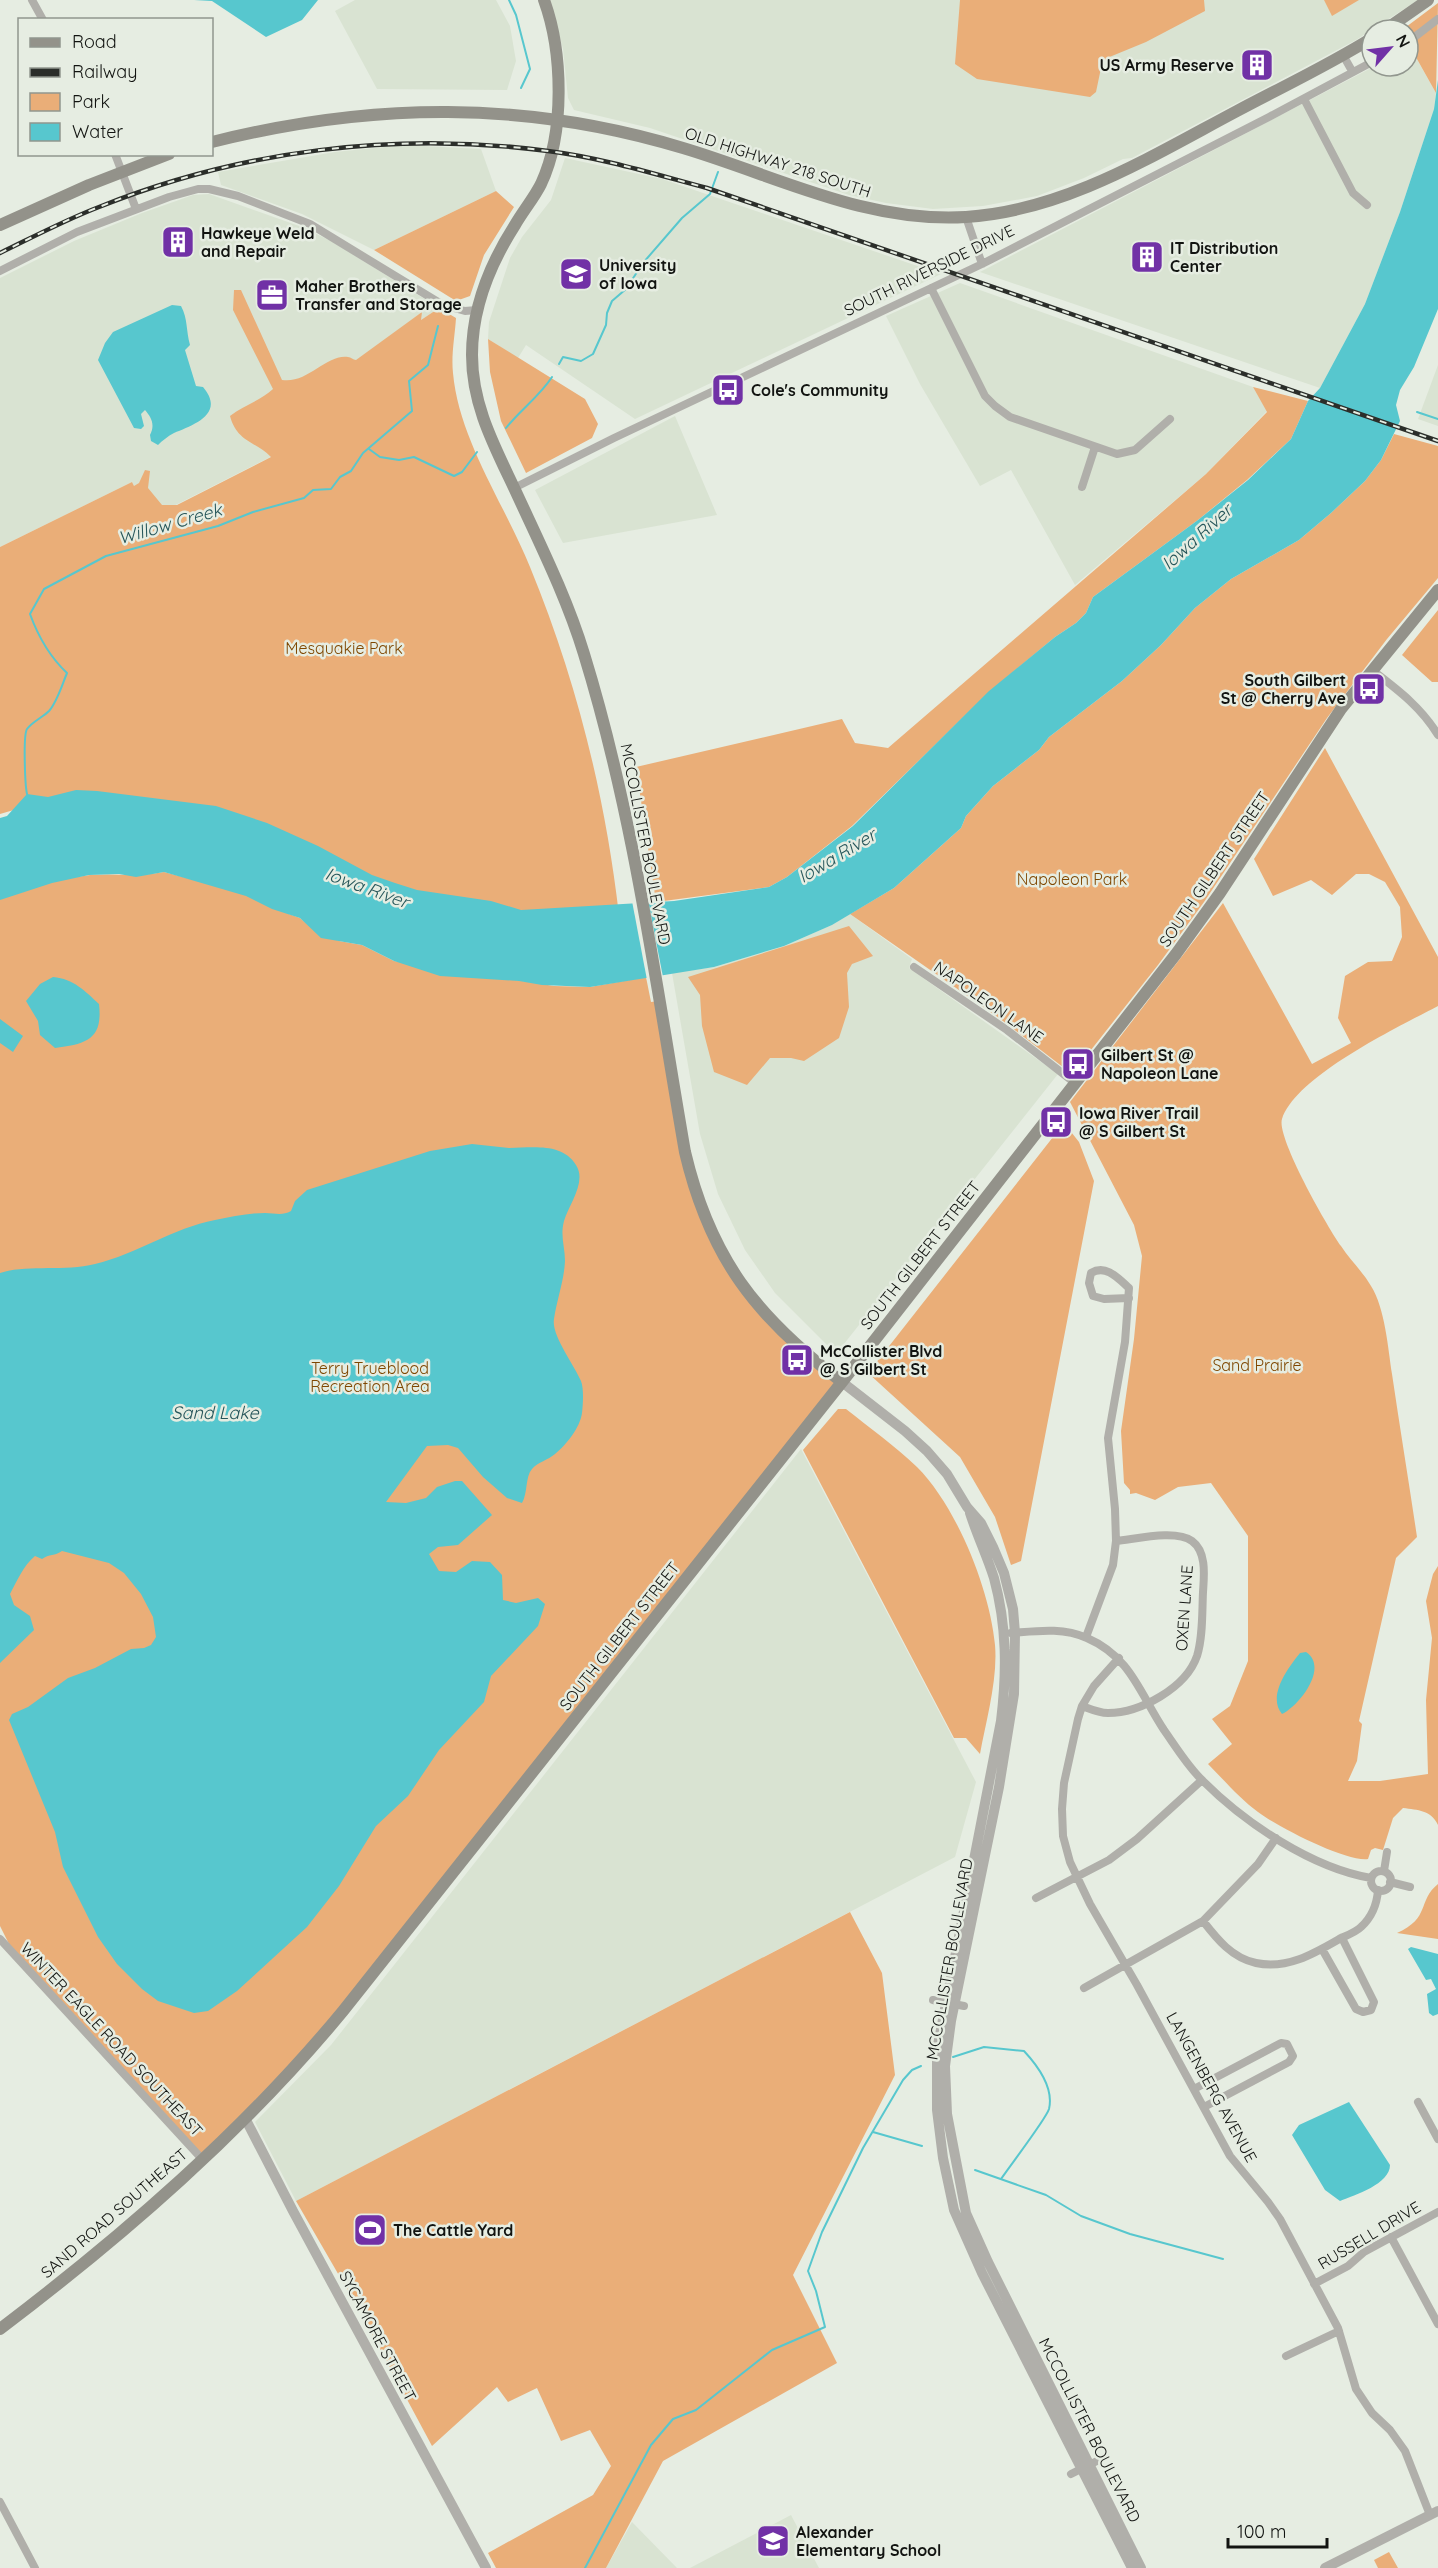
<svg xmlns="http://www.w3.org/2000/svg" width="1438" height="2568" viewBox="0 0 1438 2568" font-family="Quicksand,sans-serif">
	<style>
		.built { fill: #d9e3d2 }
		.green { fill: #eaae78 }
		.water { fill: #57c7ce }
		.pier { fill: #e6ede2 }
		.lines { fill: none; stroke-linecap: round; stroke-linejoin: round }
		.stream { stroke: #57c7ce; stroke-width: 2 }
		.minor { stroke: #b0afaa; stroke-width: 8 }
		.tertiary { stroke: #b0afaa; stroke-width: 10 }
		.secondary { stroke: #93928a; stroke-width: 12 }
		.rail-casing { stroke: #2b2e2a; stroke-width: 4.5 }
		.rail { stroke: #e6ede2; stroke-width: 2; stroke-dasharray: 7; stroke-linecap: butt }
		.labels { text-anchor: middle; stroke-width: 5; stroke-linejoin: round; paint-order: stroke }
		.poi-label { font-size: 16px; font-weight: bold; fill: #121411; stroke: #e6ede2; text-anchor: start }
		.street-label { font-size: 16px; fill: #121411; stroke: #e6ede2 }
		.park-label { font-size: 16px; fill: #7f4700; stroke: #e6ede2 }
		.water-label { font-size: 18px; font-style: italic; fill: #26565a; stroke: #e6ede2 }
	</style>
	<rect width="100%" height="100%" fill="#e6ede2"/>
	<path class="built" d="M355 0H496L510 26 516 61 507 90 377 89 335 11Z
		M550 0H1418L1356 40 1132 158 1123 159 1084 178 1037 196 983 206 933 209 886 203 849 195 650 128 574 110 568 98 563 49Z
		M1410 47 1436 93 1434 109 1400 212 1365 304 1320 388 980 272 1375 66H1408V48Z
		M404 145 481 149 496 191 374 250 302 214 221 185 218 172 335 152Z
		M565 158 662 179 941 274 635 419 526 345 518 358 488 339 489 322 510 258 522 237 551 200Z
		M209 194 302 227 333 242 439 308 353 366 348 357 316 434 150 518 132 482 0 547V278L74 241 142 213 193 195Z
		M960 283 1253 387 1267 411 1206 474 1075 585 1011 470 980 486 920 384 886 316Z
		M1438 365V426L1418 419Z
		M675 416 717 515 563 543 535 490Z
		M850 914 912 959 909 968 1058 1074 836 1354 775 1293 745 1250 718 1194 700 1134 672 973 714 967 784 946 832 925Z
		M801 1449 976 1782 955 1857 296 2201 255 2122 331 2045Z
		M791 2515 819 2568H690Z
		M632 2522 677 2568H606Z"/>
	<path class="green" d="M960 0H1204L1205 11 1146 42 1107 58 1101 68 1096 92 1090 97 977 79 955 64Z
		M1324 0H1359L1332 16Z
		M1438 3 1436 93 1408 43V30H1402Z
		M496 191 514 207 484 255 470 296 456 301 374 250Z
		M234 290H241L282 380C308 384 326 354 348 357 351 357 353 360 356 360L422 312 421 320 439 308 456 318C455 335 451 355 453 373 459 440 505 505 530 567 576 679 605 794 619 915L522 916 41 802 0 814V547L132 482 134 486 139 483 145 470 150 471 148 488 162 505H177L271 457C255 441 237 442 230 416 244 405 260 401 273 389L233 310Z
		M488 339 585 399 598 424 592 438 526 473 501 421 490 372Z
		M1253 387 1308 401 1291 439 1247 480 1198 520 1093 597 1086 613 1076 623 1055 637 989 692 852 826 787 877 769 887 656 902 636 767 842 719 855 743 888 748 1206 474 1267 412Z
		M1394 434 1438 446V578L1387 639 1327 718 1204 902 1158 965 1072 1074 999 1018 850 914 894 888 961 828 966 816 993 786 1039 750 1049 737 1122 681 1161 645 1195 608 1231 579 1299 540 1331 513 1365 481 1381 460Z
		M1438 610V682H1432L1402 655Z
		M1325 748 1438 957V1006C1398 1027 1296 1076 1282 1119 1276 1137 1328 1228 1341 1246 1350 1260 1363 1272 1371 1286 1385 1308 1388 1348 1392 1374 1400 1428 1409 1483 1417 1537L1396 1558 1359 1721 1362 1724 1357 1761 1348 1781H1380L1428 1774 1426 1700 1432 1638 1426 1601 1433 1574 1438 1566V1825C1431 1810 1418 1810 1403 1808L1393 1818 1383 1850 1375 1848 1371 1850 1368 1859C1346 1862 1278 1827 1258 1812 1240 1799 1224 1780 1208 1764L1232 1744 1212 1719 1230 1706 1248 1661V1536L1211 1483 1178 1487 1155 1500 1136 1493 1130 1494V1490L1124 1483 1121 1431 1134 1339 1142 1256 1134 1225 1070 1102 1223 903 1312 1064 1351 1043 1338 1018 1345 976 1368 962 1392 961 1402 937 1400 907 1385 882 1369 874H1356L1332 895 1311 880 1273 896 1254 859Z
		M164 872 255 896 289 914 300 918 307 924 339 941 362 945 394 961 554 986 590 987 646 977 651 1002 659 1001 691 1178 743 1287 842 1382 369 1979 207 2160 10 1946 0 1926V897C29 886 59 879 90 875 115 873 139 877 164 872Z
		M849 926 873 956 852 964 847 973 849 1007 839 1038 804 1061 791 1058H770L747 1085 714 1072 702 1026 700 995 688 977Z
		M1064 1123 1079 1142 1094 1181 1021 1561 1011 1565 995 1517 960 1457 868 1373Z
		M838 1409H846C870 1428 895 1446 917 1467 957 1507 990 1590 995 1645 998 1679 986 1721 980 1754L966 1738H954L803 1450Z
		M1438 1884V1939L1397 1933C1431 1918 1417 1901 1438 1884Z
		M850 1912 882 1973 895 2075 793 2275 837 2363 663 2461 606 2568H496L488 2553 593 2495 611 2466 590 2430 561 2441 537 2388 508 2402 497 2387 432 2446 359 2310 296 2201Z
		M1389 2552 1398 2568H1378L1374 2560Z"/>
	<path class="water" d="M194 0H318L302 20 266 37 212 1Z
		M1438 80V309L1414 367 1400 390 1396 405 1400 421 1381 460 1365 481 1331 513 1299 540 1231 579 1195 608 1161 645 1122 681 1049 737 1039 750 993 786 966 816 961 828 894 888 832 925 784 946 714 967 590 987 542 985 519 981 440 976 394 961 362 945 321 938 300 918 272 909 246 896 164 872 136 877 119 874 89 875 52 883 0 900V818L7 816 27 794 48 797 76 790 97 791 216 806 267 823 318 846 372 875 395 883 417 890 491 901 521 910 674 901 769 887 787 877 853 826 989 691 1055 637 1076 623 1086 613 1093 597 1198 520 1248 480 1291 439 1308 401 1320 388 1365 304 1400 212 1434 109Z
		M172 305 181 306C188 319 186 331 190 345L185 350 196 386 203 387C226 414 193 425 174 433 168 436 162 441 158 445L151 441 150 435C155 425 152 418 145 410L141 414 144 426 141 429 134 428 98 360 105 343 113 332Z
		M53 977C74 979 85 991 99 1004 103 1039 87 1044 55 1048L40 1035 38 1021 26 1001 40 984Z
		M0 1019 23 1036 13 1052 0 1043Z
		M472 1144C484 1145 497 1147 509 1148 531 1148 562 1142 576 1165 587 1182 569 1204 564 1221 560 1236 565 1247 565 1261 564 1281 557 1299 554 1319 551 1335 575 1366 581 1381 584 1389 583 1404 582 1413 580 1428 566 1445 555 1454 548 1460 538 1462 532 1469 525 1477 528 1493 522 1503L507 1498 483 1477 458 1448 448 1445 427 1446 386 1502 406 1503 426 1498 437 1487 455 1481H462L492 1515 458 1545 438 1547 429 1554 439 1571 456 1572 472 1561 490 1562 502 1575 503 1600 516 1603 538 1598 545 1604 538 1626 491 1676 484 1702 439 1750 408 1796 376 1826 339 1886 307 1927 237 1991 208 2011 194 2013 158 2001 142 1989 117 1964 98 1937 63 1867 55 1832 9 1720 12 1714 28 1707 68 1678 95 1668 131 1649 144 1648 151 1645 156 1637 153 1617 141 1594 124 1573 109 1563 62 1551C55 1556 49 1554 42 1559L35 1556C23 1566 17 1581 10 1594L14 1605 30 1616 34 1630 0 1663V1273C28 1264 63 1272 95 1264 137 1254 173 1228 215 1220 231 1217 248 1213 265 1213 275 1213 282 1216 291 1211L295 1201 307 1190 430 1151Z
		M1306 1652C1329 1667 1300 1705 1282 1714 1267 1696 1288 1668 1300 1653Z
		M1411 1947 1438 1954V2014L1433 2016 1429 2013 1427 1994 1436 1989 1431 1979 1426 1980 1408 1949Z
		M1349 2102 1390 2165C1390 2184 1355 2195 1340 2201L1325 2190 1292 2135 1299 2125Z"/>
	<path class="pier" d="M648 900 663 977 647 980 632 901Z"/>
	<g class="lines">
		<path class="stream" d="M509 0 516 15 530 69 521 88
			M727 148 730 140
			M559 364 563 357 581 361 593 354 606 325 607 313 612 301 626 289 643 263 682 218 710 194 718 172
			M1417 412 1438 419
			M506 428C521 409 539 397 552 377
			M369 449 380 457 399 460 414 457 454 476 462 472 477 452
			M27 794C25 785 23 735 27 729 32 722 43 717 49 711 57 702 62 685 67 673 50 657 38 636 30 614L44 589 106 556 218 526 253 512 304 498 313 490 331 489 340 477 351 471 363 453 412 411 409 381 428 365 438 326
			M953 2057 984 2047 1024 2051C1037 2065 1054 2088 1049 2109 1046 2119 1009 2167 1001 2179
			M873 2132 922 2146
			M975 2170 1046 2195 1081 2216 1130 2234 1223 2259
			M585 2568 651 2445 673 2419 696 2410 772 2350 825 2327 816 2291 808 2271 822 2232 863 2148 903 2080 912 2070 921 2066"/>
		<path class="minor" d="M32 0 43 20
			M1408 42 1438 19
			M1343 55 1352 71
			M1304 99 1353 193 1367 205
			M115 154 136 209
			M966 217 982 264
			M0 271 77 232 169 197 198 189H209L238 196 310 224 443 305 465 311 477 310
			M931 288 985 396 995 406 1010 417 1117 454 1135 450 1170 419
			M1082 487 1095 447
			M514 488 614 438 982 264 1269 117 1372 62
			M1372 670C1398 690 1421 707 1438 735
			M914 967 1007 1030 1075 1083
			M1011 1633C1037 1631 1062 1627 1087 1638 1131 1657 1140 1694 1164 1730 1176 1747 1188 1767 1203 1781 1245 1823 1312 1868 1371 1878
			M1086 1637 1113 1565 1116 1541 1115 1509 1108 1438 1125 1342 1129 1288C1118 1278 1106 1264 1091 1273L1089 1283 1093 1296 1104 1299 1129 1298
			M1119 1658 1094 1686 1082 1706 1078 1719 1064 1783 1062 1809 1063 1836 1070 1862 1090 1904 1137 1985 1230 2156 1268 2202 1280 2219 1338 2328 1356 2389 1372 2413 1390 2430 1405 2451 1430 2515
			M1082 1706C1090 1709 1099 1713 1108 1713 1140 1713 1186 1688 1197 1656 1203 1637 1202 1613 1203 1592 1204 1576 1207 1552 1192 1541 1176 1529 1136 1539 1116 1541
			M1384 1871 1387 1852
			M1371 1881a10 10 0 1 1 20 0a10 10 0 1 1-20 0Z
			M1390 1882 1410 1887
			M1036 1898 1109 1860 1137 1839 1202 1780
			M1203 1921C1217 1939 1232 1958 1256 1963 1287 1970 1315 1953 1341 1938 1348 1935 1356 1932 1361 1927 1372 1917 1377 1904 1378 1890
			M0 1939 202 2159
			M1322 1949 1356 2009 1363 2012 1371 2010 1374 2002 1342 1938
			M1084 1988 1203 1921 1258 1864 1276 1838
			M933 2000 964 2006
			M1194 2089 1281 2043 1287 2044 1293 2056 1289 2062 1204 2107
			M1418 2102 1438 2139
			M1391 2237 1438 2324
			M1314 2284 1348 2266 1364 2252 1438 2212
			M1286 2356 1339 2331
			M1071 2474 1101 2459
			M0 2502 35 2568"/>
		<path class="tertiary" d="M842 1382 905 1431 927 1451 947 1474 967 1507 981 1523 993 1547 1004 1573 1013 1609 1015 1633 1014 1694 999 1787 951 2021 945 2066 947 2114 966 2213 988 2262 1141 2568
			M970 1513C977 1535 987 1556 994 1578 1007 1626 1007 1672 1001 1721L937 2050V2110L943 2158 954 2210 982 2273 1132 2568
			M245 2118 293 2211 486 2568
			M1325 2568 1438 2511"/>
		<path class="secondary" d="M544 0C563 52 565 133 541 184 534 198 523 211 515 225 490 264 472 307 472 355 472 406 495 447 516 492 540 544 567 598 584 654 634 816 656 985 685 1152 710 1258 756 1317 842 1382
			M1385 30 1428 0
			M212 142C372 102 524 100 683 148 777 176 865 223 966 217 1064 211 1152 156 1237 111 1282 87 1329 65 1372 38
			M0 225 89 185 169 154
			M0 2329C124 2235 244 2131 343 2011L842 1382 1176 954 1220 893 1341 709 1438 590"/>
		<defs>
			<path id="rail" d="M0 253C33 237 65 220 99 207 241 150 396 131 548 151 603 158 654 174 707 188L1438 441"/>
		</defs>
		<use href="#rail" class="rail-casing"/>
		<use href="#rail" class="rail"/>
	</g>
	<defs>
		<symbol id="building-square" viewBox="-11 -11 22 22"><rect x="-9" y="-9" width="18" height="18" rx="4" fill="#7131a6" stroke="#e6ede2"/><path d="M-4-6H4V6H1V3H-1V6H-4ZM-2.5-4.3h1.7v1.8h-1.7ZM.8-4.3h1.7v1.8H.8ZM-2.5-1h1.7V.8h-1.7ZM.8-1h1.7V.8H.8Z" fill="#fff"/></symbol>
		<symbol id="university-square" viewBox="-11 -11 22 22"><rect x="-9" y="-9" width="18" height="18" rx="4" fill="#7131a6" stroke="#e6ede2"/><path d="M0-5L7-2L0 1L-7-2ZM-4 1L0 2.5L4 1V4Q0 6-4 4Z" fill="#fff"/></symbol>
		<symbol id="office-square" viewBox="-11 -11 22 22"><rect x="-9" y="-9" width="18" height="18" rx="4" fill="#7131a6" stroke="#e6ede2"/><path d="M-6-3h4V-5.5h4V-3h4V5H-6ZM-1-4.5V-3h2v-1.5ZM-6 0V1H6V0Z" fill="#fff"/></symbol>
		<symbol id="bus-square" viewBox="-11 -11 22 22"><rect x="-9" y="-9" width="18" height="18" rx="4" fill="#7131a6" stroke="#e6ede2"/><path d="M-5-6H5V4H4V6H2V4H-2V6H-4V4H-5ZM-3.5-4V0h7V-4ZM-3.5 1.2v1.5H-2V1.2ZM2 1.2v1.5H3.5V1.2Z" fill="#fff"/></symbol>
		<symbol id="stadium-square" viewBox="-11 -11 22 22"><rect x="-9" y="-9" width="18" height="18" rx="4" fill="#7131a6" stroke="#e6ede2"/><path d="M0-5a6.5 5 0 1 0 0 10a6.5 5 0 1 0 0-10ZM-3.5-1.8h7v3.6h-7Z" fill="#fff"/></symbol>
		<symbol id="school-square" viewBox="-11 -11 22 22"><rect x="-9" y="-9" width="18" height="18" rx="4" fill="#7131a6" stroke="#e6ede2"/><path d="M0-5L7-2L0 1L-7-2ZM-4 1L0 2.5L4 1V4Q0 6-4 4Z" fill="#fff"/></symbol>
	</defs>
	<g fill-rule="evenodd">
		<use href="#building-square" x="1238" y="46" width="38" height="38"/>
		<use href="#building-square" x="159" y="223" width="38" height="38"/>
		<use href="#building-square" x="1128" y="238" width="38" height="38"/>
		<use href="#university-square" x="557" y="255" width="38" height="38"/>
		<use href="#office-square" x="253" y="276" width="38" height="38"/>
		<use href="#bus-square" x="709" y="371" width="38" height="38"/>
		<use href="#bus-square" x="1350" y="670" width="38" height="38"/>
		<use href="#bus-square" x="1059" y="1045" width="38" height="38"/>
		<use href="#bus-square" x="1037" y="1103" width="38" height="38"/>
		<use href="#bus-square" x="778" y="1341" width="38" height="38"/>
		<use href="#stadium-square" x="351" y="2211" width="38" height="38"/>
		<use href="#school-square" x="754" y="2522" width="38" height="38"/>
	</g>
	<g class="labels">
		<g class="poi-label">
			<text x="1234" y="71" text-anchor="end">US Army Reserve</text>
			<text x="201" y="239">Hawkeye Weld<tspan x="201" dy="18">and Repair</tspan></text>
			<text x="1170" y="254">IT Distribution<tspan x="1170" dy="18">Center</tspan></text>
			<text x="599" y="271">University<tspan x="599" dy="18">of Iowa</tspan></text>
			<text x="295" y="292">Maher Brothers<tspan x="295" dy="18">Transfer and Storage</tspan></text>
			<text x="751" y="396">Cole's Community</text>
			<text x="1346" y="686" text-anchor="end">South Gilbert<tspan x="1346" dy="18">St @ Cherry Ave</tspan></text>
			<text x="1101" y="1061">Gilbert St @<tspan x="1101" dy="18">Napoleon Lane</tspan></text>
			<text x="1079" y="1119">Iowa River Trail<tspan x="1079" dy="18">@ S Gilbert St</tspan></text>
			<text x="820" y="1357">McCollister Blvd<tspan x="820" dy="18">@ S Gilbert St</tspan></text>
			<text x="393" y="2236">The Cattle Yard</text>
			<text x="796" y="2538">Alexander<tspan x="796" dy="18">Elementary School</tspan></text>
		</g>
		<g class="street-label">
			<text transform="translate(778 162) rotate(18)" y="6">OLD HIGHWAY 218 SOUTH</text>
			<text transform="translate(929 270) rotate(-26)" y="6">SOUTH RIVERSIDE DRIVE</text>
			<text transform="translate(646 844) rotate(79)" y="6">MCCOLLISTER BOULEVARD</text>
			<text transform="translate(1214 869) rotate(-56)" y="6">SOUTH GILBERT STREET</text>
			<text transform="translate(989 1002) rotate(35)" y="6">NAPOLEON LANE</text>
			<text transform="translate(920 1255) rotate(-52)" y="6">SOUTH GILBERT STREET</text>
			<text transform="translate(1184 1608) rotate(-86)" y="6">OXEN LANE</text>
			<text transform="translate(619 1636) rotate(-52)" y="6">SOUTH GILBERT STREET</text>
			<text transform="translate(949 1959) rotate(-80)" y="6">MCCOLLISTER BOULEVARD</text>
			<text transform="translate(112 2039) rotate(47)" y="6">WINTER EAGLE ROAD SOUTHEAST</text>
			<text transform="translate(1212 2087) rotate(61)" y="6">LANGENBERG AVENUE</text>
			<text transform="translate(114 2213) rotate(-41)" y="6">SAND ROAD SOUTHEAST</text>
			<text transform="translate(1369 2235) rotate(-31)" y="6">RUSSELL DRIVE</text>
			<text transform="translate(378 2336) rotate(62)" y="6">SYCAMORE STREET</text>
			<text transform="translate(1090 2430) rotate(63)" y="6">MCCOLLISTER BOULEVARD</text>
		</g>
		<g class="park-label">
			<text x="344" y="654">Mesquakie Park</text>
			<text x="1072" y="885">Napoleon Park</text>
			<text x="1257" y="1371">Sand Prairie</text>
			<text x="370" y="1374">Terry Trueblood<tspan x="370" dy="18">Recreation Area</tspan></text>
		</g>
		<g class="water-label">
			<text transform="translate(170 524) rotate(-16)" y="6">Willow Creek</text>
			<text transform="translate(1197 537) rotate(-42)" y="6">Iowa River</text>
			<text transform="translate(837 856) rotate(-31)" y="6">Iowa River</text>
			<text transform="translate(367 888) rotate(20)" y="6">Iowa River</text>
			<text x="215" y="1419">Sand Lake</text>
		</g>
	</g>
	<rect x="18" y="18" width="195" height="138" fill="#e6ede2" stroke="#91968e" stroke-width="1.5"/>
	<rect x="30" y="38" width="30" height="9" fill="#93928a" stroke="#91968e" stroke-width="1.5"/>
	<text x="72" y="48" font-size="18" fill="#121411">Road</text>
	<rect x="30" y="68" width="30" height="9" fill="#2b2e2a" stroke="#91968e" stroke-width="1.5"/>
	<text x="72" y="78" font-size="18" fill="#121411">Railway</text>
	<rect x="30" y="93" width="30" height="18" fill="#eaae78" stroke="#91968e" stroke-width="1.5"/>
	<text x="72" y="108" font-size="18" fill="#121411">Park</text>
	<rect x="30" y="123" width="30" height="18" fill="#57c7ce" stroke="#91968e" stroke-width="1.5"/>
	<text x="72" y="138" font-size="18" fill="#121411">Water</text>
	<g transform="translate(1390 48) rotate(62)"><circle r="28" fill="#e6ede2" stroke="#91968e" stroke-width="1.5"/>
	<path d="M0-4.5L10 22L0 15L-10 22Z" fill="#7131a6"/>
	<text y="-9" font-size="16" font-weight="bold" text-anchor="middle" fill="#121411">N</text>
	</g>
	<path d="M1228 2538v9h99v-9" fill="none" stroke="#121411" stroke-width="3"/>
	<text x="1237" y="2538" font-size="18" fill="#121411" stroke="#e6ede2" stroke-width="4.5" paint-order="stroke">100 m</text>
</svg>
